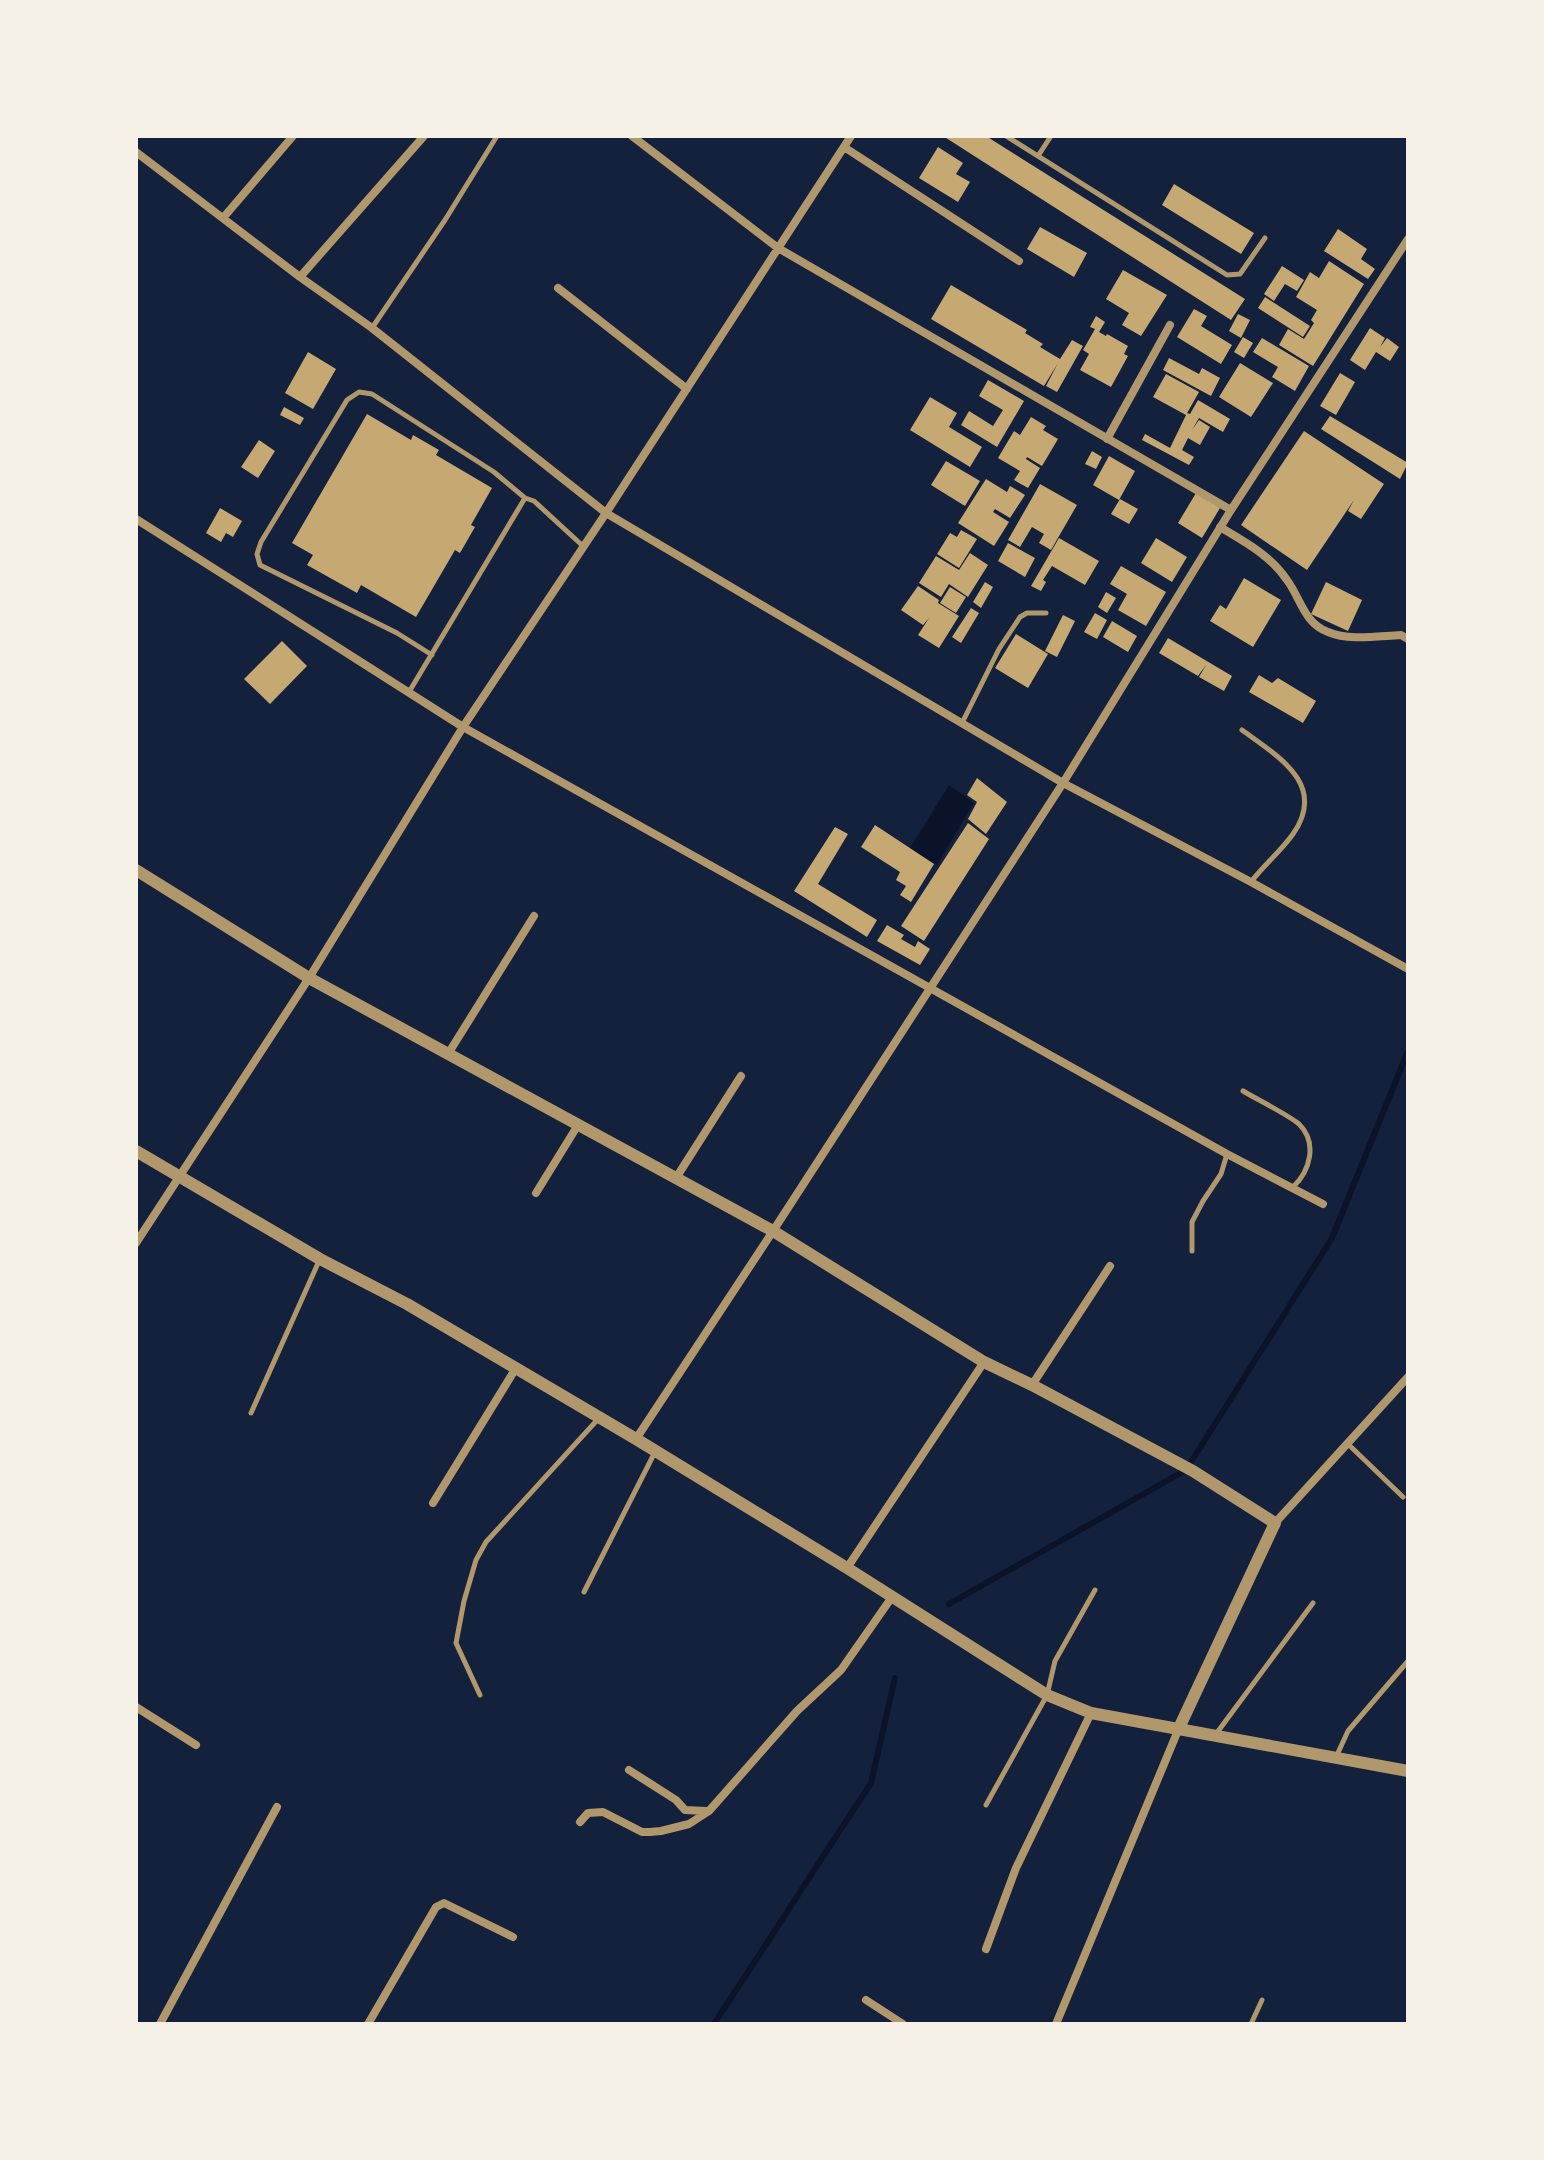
<svg xmlns="http://www.w3.org/2000/svg" width="1544" height="2160" viewBox="0 0 1544 2160" font-family="Raleway,sans-serif">
	<style>
		.water { fill: #0b132b }
		.lines { fill: none; stroke-linecap: round; stroke-linejoin: round }
		.stream { stroke: #0b132b; stroke-width: 6 }
		.building { fill: #c6a872 }
		.service { stroke: #b1986c; stroke-width: 5 }
		.minor { stroke: #b1986c; stroke-width: 8 }
		.tertiary { stroke: #b1986c; stroke-width: 12 }
	</style>
	<rect width="100%" height="100%" fill="#14213d"/>
	<path class="water" d="M949 785 974 803 937 865 910 848Z"/>
	<g class="lines">
		<path class="stream" d="M949 1604 1186 1470 1332 1238 1408 1051
			M714 2024 871 1783 895 1678"/>
	</g>
	<path class="building" d="M943 136H986L1245 299 1231 320Z
		M938 147 963 163 956 174 970 182 958 202 919 178Z
		M1174 184 1254 233 1241 254 1162 205Z
		M1040 227 1087 253 1074 277 1027 249Z
		M1338 229 1367 249 1361 259 1375 269 1368 279 1324 251Z
		M1329 261 1364 284 1313 366 1279 345 1288 329 1304 339 1314 323 1311 320 1317 310 1296 297 1310 272 1319 278Z
		M1282 266 1304 280 1297 291 1285 284 1274 301 1264 294Z
		M1123 270 1167 295 1141 336 1122 325 1129 313 1106 299Z
		M951 285 1027 330 1025 333 1043 344 1040 347 1060 359 1072 340 1083 346 1057 392 1046 386 1058 363 1044 386 931 319Z
		M1265 297 1310 326 1303 337 1258 308Z
		M1194 309 1207 316 1201 326 1232 345 1221 364 1177 337Z
		M1238 314 1250 320 1241 338 1229 331Z
		M1096 316 1105 322 1099 332 1106 336 1107 334 1128 346 1124 354 1128 356 1111 387 1080 370 1089 354 1083 350 1095 329 1090 327Z
		M1370 328 1385 338 1380 347 1387 338 1399 347 1390 361 1376 352 1365 370 1350 360Z
		M1243 337 1253 343 1244 358 1234 352Z
		M1262 338 1309 366 1295 391 1272 377 1278 367 1253 352Z
		M308 352 336 369 313 409 285 393Z
		M1169 358 1199 374 1202 368 1220 378 1211 396 1163 370Z
		M1240 363 1273 383 1251 417 1219 397Z
		M1340 373 1355 382 1336 415 1320 406Z
		M1166 374 1199 392 1186 415 1153 397Z
		M988 380 1024 401 997 447 961 425 969 411 993 426 1003 410 979 396Z
		M930 397 957 413 949 427 982 447 970 467 910 430Z
		M1198 400 1230 419 1223 432 1199 418 1192 430 1199 420 1210 427 1200 445 1188 438 1182 450 1194 457 1189 465 1142 440 1145 434 1170 448 1187 413 1190 414Z
		M284 407 304 418 300 425 280 415Z
		M367 414 411 440 413 435 439 450 436 455 492 488 471 525 475 527 460 553 455 550 416 617 361 585 357 593 307 565 313 555 292 543Z
		M1330 416 1408 463 1400 479 1321 429Z
		M1031 417 1046 426 1043 430 1058 439 1042 466 1027 457 1026 459 1040 468 1028 488 1014 480 1020 471 998 458 1014 431 1020 435Z
		M1304 431 1384 484 1361 519 1348 511 1354 500 1307 570 1241 525Z
		M259 440 275 451 258 478 241 467Z
		M1092 451 1102 457 1096 469 1085 464Z
		M1109 456 1135 471 1119 500 1093 485Z
		M946 461 980 481 965 506 931 485Z
		M986 479 1007 492 1010 486 1025 495 1010 518 995 509 993 512 1009 522 994 546 958 523Z
		M1040 484 1077 505 1051 550 1039 543 1044 534 1032 527 1020 547 1008 540Z
		M1196 493 1220 508 1202 538 1178 523Z
		M1120 499 1138 509 1129 524 1111 514Z
		M220 508 242 521 233 537 226 533 221 542 206 533Z
		M961 530 977 539 959 568 937 554 950 533 957 537Z
		M1059 538 1099 561 1085 585 1052 566 1043 580 1046 582 1041 591 1031 586Z
		M1156 538 1187 557 1172 582 1141 563Z
		M1008 543 1035 558 1025 577 998 561Z
		M970 553 988 565 968 597 949 584 941 597 919 583 936 556 959 570Z
		M1121 566 1166 592 1146 626 1118 610 1127 594 1110 584Z
		M1244 578 1281 600 1253 647 1210 621 1220 605 1226 609Z
		M985 582 993 587 981 608 973 602Z
		M1326 582 1362 600 1348 631 1311 614Z
		M918 586 939 600 938 603 959 616 939 648 918 635 929 618 923 625 901 610Z
		M950 587 966 597 956 613 940 603Z
		M1106 592 1116 598 1107 613 1098 607Z
		M971 608 979 613 961 643 952 637Z
		M1095 613 1107 620 1097 639 1084 632Z
		M1063 615 1075 621 1057 657 1045 651Z
		M1112 621 1137 636 1128 652 1103 637Z
		M1016 634 1048 654 1028 688 995 668Z
		M1168 638 1232 676 1224 691 1199 677 1206 665 1198 676 1159 653Z
		M282 641 307 666 270 704 244 679Z
		M1259 675 1272 683 1278 678 1316 701 1303 723 1249 692Z
		M977 778 1007 802 986 834 968 819 977 802 967 795Z
		M968 823 989 839 924 941 901 926Z
		M875 825 934 864 911 902 900 895 906 886 896 880 900 872 861 847Z
		M835 827 848 834 818 884 877 920 867 937 794 891Z
		M887 925 904 935 901 939 915 947 918 941 930 949 920 965 877 941Z"/>
	<g class="lines">
		<path class="service" d="M1006 136 1227 275 1240 274 1265 238
			M1038 156 1051 136
			M372 328 445 220 497 136
			M432 655 397 633 260 565 257 554 261 542 347 400 359 392 372 394 494 472 525 498
			M409 692 525 498 534 501 584 547
			M962 723 999 649 1020 617 1027 613H1046
			M1242 730C1277 756 1328 784 1293 834 1281 851 1264 865 1251 882
			M1243 1091C1258 1100 1287 1114 1299 1124 1318 1143 1310 1171 1293 1187
			M1192 1251V1222L1203 1201 1221 1174 1227 1154
			M251 1413 319 1261
			M1348 1444 1403 1497
			M584 1592 655 1452
			M480 1695 456 1643 464 1601 476 1560 486 1542 599 1418
			M1216 1734 1313 1603
			M1337 1755 1348 1731 1408 1661
			M986 1805 1047 1695 1055 1661 1095 1590
			M1251 2024 1262 2000"/>
		<path class="minor" d="M632 136 778 248 1231 510
			M844 147 1019 261
			M136 152 300 277 372 328 606 513 1063 783 1251 882 1408 969
			M223 218 293 136
			M300 277 424 136
			M558 288 687 389
			M1107 439 1170 325
			M136 519 463 727 1227 1154 1323 1204
			M1220 527C1245 542 1270 555 1287 580 1301 599 1304 623 1328 632 1349 641 1378 636 1401 635L1408 639
			M448 1054 534 916
			M676 1178 741 1076
			M536 1193 578 1125
			M136 1243 309 978 463 727 606 513 851 136
			M1032 1385 1110 1266
			M636 1439 773 1231 1063 783 1231 510 1408 239
			M433 1503 516 1368
			M1275 1523 1408 1377
			M847 1568 984 1362
			M136 1707 196 1745
			M629 1770 676 1800 685 1810 706 1811
			M580 1822 588 1813 603 1812 642 1832H650L661 1831 689 1824 709 1811 797 1711 841 1670 892 1597
			M986 1949 1016 1868 1091 1713
			M866 2000 903 2024
			M160 2024 277 1807
			M368 2024 436 1907 444 1903 513 1937
			M1056 2024 1179 1728"/>
		<path class="tertiary" d="M136 870 309 978 773 1231 984 1362 1032 1385 1193 1471 1275 1523 1179 1728
			M136 1151 320 1259 407 1304 636 1439 847 1568 1047 1695 1091 1713 1408 1771"/>
	</g>
	<rect width="1544" height="2160" fill="none" stroke="#f6f1e7" stroke-width="276"/>
</svg>
